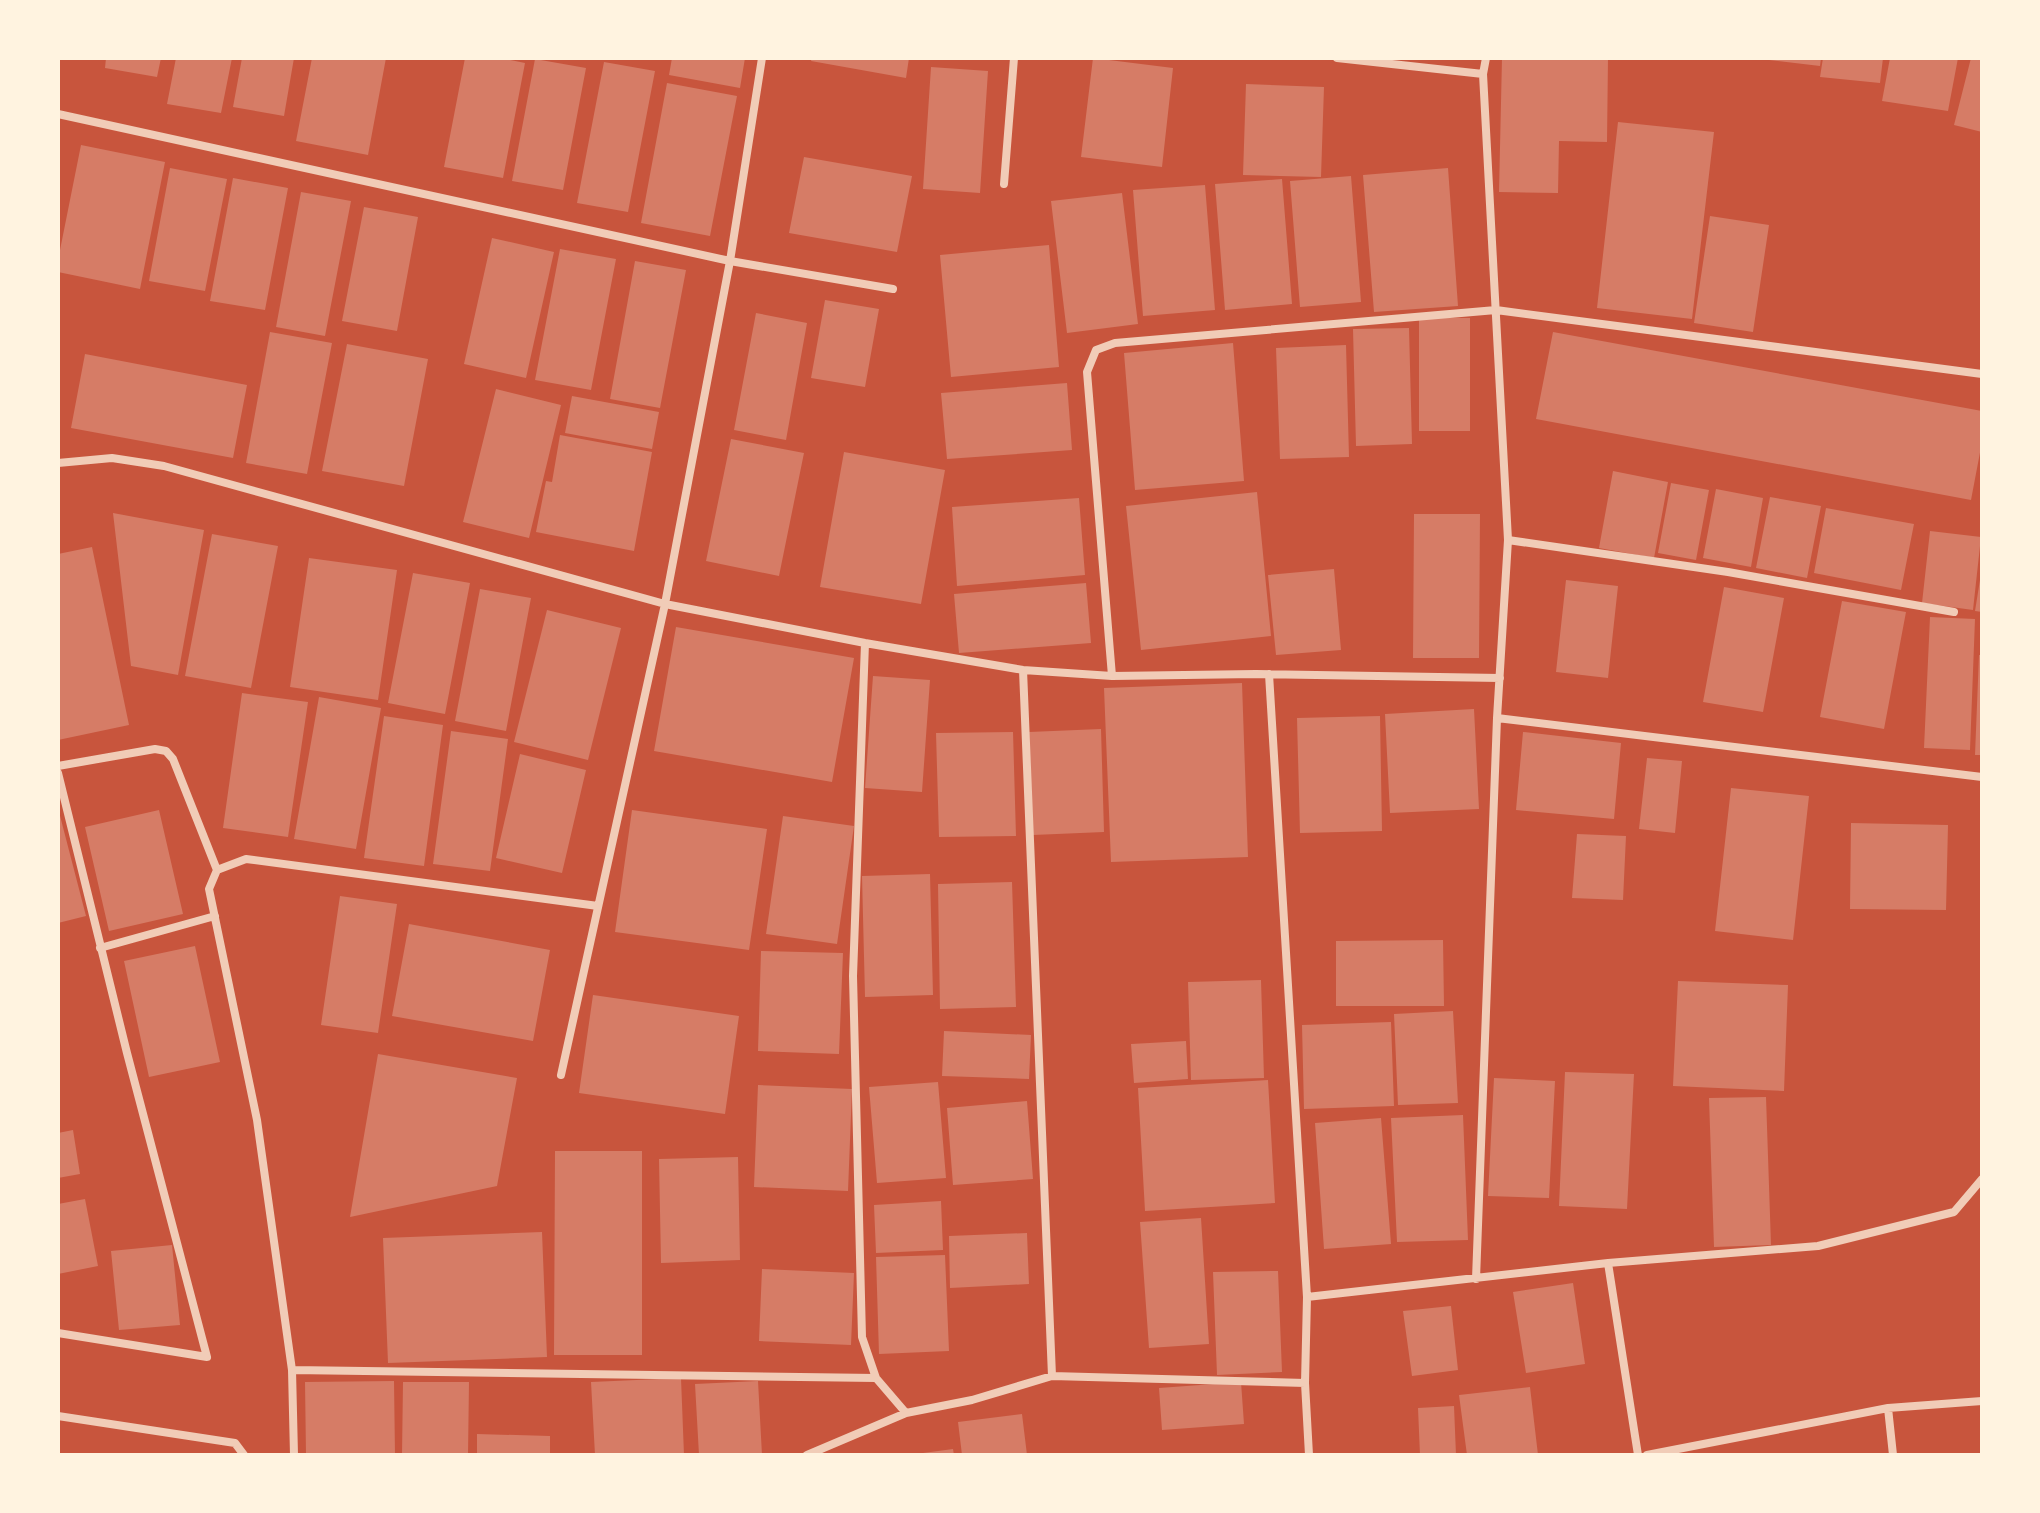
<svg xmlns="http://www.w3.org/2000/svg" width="2040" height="1513" viewBox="0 0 2040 1513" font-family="'IBM Plex Serif',serif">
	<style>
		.building { fill: #d67c66 }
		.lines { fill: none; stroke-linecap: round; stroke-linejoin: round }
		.minor { stroke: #f1ccb7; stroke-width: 8 }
	</style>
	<rect width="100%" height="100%" fill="#c8553d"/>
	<path class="building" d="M106 58H161L157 77 105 68Z
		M176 58H232L221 113 167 104Z
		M242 58H294L284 116 233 107Z
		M312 58H386L368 155 296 141Z
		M465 58H501L525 63 503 178 444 167Z
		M672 58H745L740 88 669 75Z
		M812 58H909L906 78 811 61Z
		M1093 58 1173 68 1162 167 1081 157Z
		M1502 58H1608L1607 142 1559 141 1558 193 1499 192Z
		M1769 58H1821L1820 66 1769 60Z
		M1823 58H1883L1880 83 1820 77Z
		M1890 58H1958L1948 111 1882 101Z
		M1971 58H1982V132L1954 125Z
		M535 59 586 68 563 190 512 181Z
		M604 62 655 71 628 212 577 203Z
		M931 67 988 71 980 193 923 189Z
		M667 83 737 96 710 236 641 223Z
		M1246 84 1324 87 1321 177 1243 175Z
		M1618 122 1714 132 1692 319 1597 308Z
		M81 145 165 162 140 289 58 272V260Z
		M804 157 912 176 897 252 789 233Z
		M170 168 227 179 205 291 149 281Z
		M1448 168 1458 306 1374 312 1363 175Z
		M1351 176 1361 302 1300 307 1290 181Z
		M233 178 288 188 265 310 210 301Z
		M1282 179 1292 304 1225 310 1215 184Z
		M1205 185 1215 310 1143 316 1133 190Z
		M301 192 351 201 325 336 276 327Z
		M1122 193 1138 324 1067 333 1051 201Z
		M364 207 418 217 397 331 342 321Z
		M1710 216 1769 225 1753 332 1694 323Z
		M492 238 554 252 526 378 464 364Z
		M1049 245 1059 367 951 377 940 255Z
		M560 249 616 259 591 390 535 380Z
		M635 261 686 270 660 408 610 399Z
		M825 300 879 309 865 387 811 378Z
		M756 313 807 323 786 440 734 430Z
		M1419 318H1470V431H1419Z
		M1409 328 1412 444 1356 446 1353 329Z
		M270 332 332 343 307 474 246 463Z
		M1553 332 1982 411V442L1971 500 1536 419Z
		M1233 343 1244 481 1135 490 1124 353Z
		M347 344 428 359 404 486 322 471Z
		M1346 345 1349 457 1280 459 1276 348Z
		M85 354 247 385 233 458 71 428Z
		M1067 383 1072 450 947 459 941 393Z
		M496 389 561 405 529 538 463 522Z
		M572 396 659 412 652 449 565 433Z
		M560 435 652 452 634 551 536 532 546 481 552 482Z
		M731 439 804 453 779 576 706 561Z
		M844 452 945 470 921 604 820 587Z
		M1613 471 1668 482 1654 558 1599 548Z
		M1671 483 1709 490 1696 560 1658 553Z
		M1716 489 1763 498 1751 567 1703 558Z
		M1257 492 1271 636 1141 650 1126 506Z
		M1770 497 1821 506 1807 578 1756 568Z
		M1079 498 1085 575 957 586 952 507Z
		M1826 508 1914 524 1901 590 1814 573Z
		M113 513 204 530 178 675 131 666Z
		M1414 514H1480L1479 658H1413Z
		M1930 531 1981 537 1973 610 1922 603Z
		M212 534 278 546 251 688 185 676Z
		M92 547 129 725 58 740V554Z
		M309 558 397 570 378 700 290 687Z
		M1334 569 1341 650 1276 655 1268 575Z
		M413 573 470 583 445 714 388 703Z
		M1566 580 1618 586 1608 678 1556 672Z
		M1980 580 1982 581V612L1975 611Z
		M1086 583 1091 643 959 653 954 594Z
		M1724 587 1784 598 1763 712 1703 702Z
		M480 589 531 598 506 731 455 721Z
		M1842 601 1906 612 1884 729 1820 717Z
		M547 610 621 628 588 760 514 742Z
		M1930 617 1975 619 1970 750 1924 748Z
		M676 627 854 658 832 782 654 751Z
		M1979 655H1982V755H1975Z
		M873 676 930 680 922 792 865 788Z
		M1242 683 1248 857 1111 862 1104 688Z
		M242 693 308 702 288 837 223 828Z
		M319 697 381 708 356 849 294 839Z
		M1474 709 1479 809 1390 813 1385 714Z
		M384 716 443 725 424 866 364 858Z
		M1380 716 1382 831 1300 833 1297 718Z
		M1101 729 1104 832 1033 835 1029 732Z
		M451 731 508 739 490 871 433 864Z
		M1013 732 1016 836 939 837 936 733Z
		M1523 732 1621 743 1614 819 1516 810Z
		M520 754 586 770 562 873 496 858Z
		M1647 758 1682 761 1675 833 1639 829Z
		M1731 788 1809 796 1793 940 1715 931Z
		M58 808 86 916 58 923Z
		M159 810 183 914 109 931 85 827Z
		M632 810 767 829 749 950 615 932Z
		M783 816 854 826 837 944 766 934Z
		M1851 823 1948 825 1946 910 1850 909Z
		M1577 834 1626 836 1623 900 1572 898Z
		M930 874 933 995 865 997 862 876Z
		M1012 882 1016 1007 940 1009 938 884Z
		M340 896 397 904 378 1033 321 1025Z
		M409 924 550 950 533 1041 392 1016Z
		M1443 940 1444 1006H1336V941Z
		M195 946 220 1062 149 1077 124 961Z
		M761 951 843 953 839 1054 758 1051Z
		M1261 980 1264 1078 1191 1080 1188 982Z
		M1678 981 1788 985 1784 1091 1673 1086Z
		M593 995 739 1016 725 1114 579 1093Z
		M1453 1011 1458 1103 1398 1105 1394 1014Z
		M1391 1022 1394 1106 1304 1109 1302 1025Z
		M944 1031 1031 1035 1029 1079 942 1076Z
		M1186 1041 1188 1079 1134 1083 1131 1044Z
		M378 1054 517 1078 497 1186 350 1217Z
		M1565 1072 1634 1074 1627 1209 1559 1206Z
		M1494 1078 1555 1081 1549 1198 1488 1196Z
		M1268 1080 1275 1203 1145 1211 1138 1088Z
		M938 1082 946 1178 877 1183 869 1087Z
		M758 1085 852 1089 848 1191 754 1187Z
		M1766 1097 1771 1245 1714 1247 1709 1098Z
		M1027 1101 1033 1179 953 1185 947 1108Z
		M1463 1115 1468 1240 1397 1242 1391 1118Z
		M1381 1118 1391 1244 1324 1249 1315 1123Z
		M73 1130 80 1174 58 1178V1133Z
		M555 1151H642V1355H554Z
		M738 1157 740 1260 661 1263 659 1159Z
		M85 1199 98 1266 58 1274V1204Z
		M941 1201 943 1250 876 1253 874 1205Z
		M1201 1218 1209 1344 1149 1348 1140 1222Z
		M542 1232 547 1357 388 1363 383 1238Z
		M1027 1233 1029 1284 950 1288 949 1236Z
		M172 1245 180 1325 119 1330 111 1251Z
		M945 1255 949 1351 879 1354 876 1257Z
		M762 1269 854 1273 851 1345 759 1341Z
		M1278 1271 1282 1372 1217 1375 1213 1272Z
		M1573 1283 1585 1364 1526 1373 1513 1292Z
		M1451 1306 1458 1370 1412 1376 1403 1311Z
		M681 1378 684 1455H595L591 1382Z
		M394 1381 395 1455H306L305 1382Z
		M758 1381 762 1455H699L695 1384Z
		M403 1382H469L468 1455H402Z
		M1241 1382 1244 1424 1162 1430 1159 1388Z
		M1530 1387 1538 1455H1467L1459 1395Z
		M1454 1406 1456 1455H1420L1418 1408Z
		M1022 1414 1027 1455H962L958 1422Z
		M477 1434 550 1436V1455H477Z
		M953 1449 954 1455H923V1453Z"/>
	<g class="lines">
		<path class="minor" d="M1337 58 1483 74
			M58 114 730 261 893 289
			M1004 184 1014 58
			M58 463 112 458 164 466 665 604 865 643 1023 670 1112 676 1256 674 1500 678
			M1508 540 1728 572 1954 612
			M865 643 853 976 862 1337 876 1378 906 1413
			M1023 670 1052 1376
			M1269 674 1307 1297 1305 1383 1309 1455
			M1112 676 1087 372 1096 350 1115 343 1496 310 1982 374
			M1497 718 1982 777
			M58 766 155 749 166 751 173 759 217 870
			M58 773 127 1053 207 1357 58 1333
			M100 948 215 916
			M561 1075 665 604 730 261 762 58
			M1608 1263 1818 1246 1954 1212 1982 1179
			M1476 1279 1497 718 1508 540 1483 74 1486 58
			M1307 1297 1608 1263 1638 1455
			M292 1370 876 1378
			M1888 1408 1893 1455
			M58 1416 235 1443 244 1455
			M294 1455 292 1370 257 1120 209 889 217 870 246 859 598 906
			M807 1455 906 1413 972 1400 1052 1376 1305 1383
			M1647 1455 1888 1408 1982 1401"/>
	</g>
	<rect width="2040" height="1513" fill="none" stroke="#fff3e0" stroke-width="120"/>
</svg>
